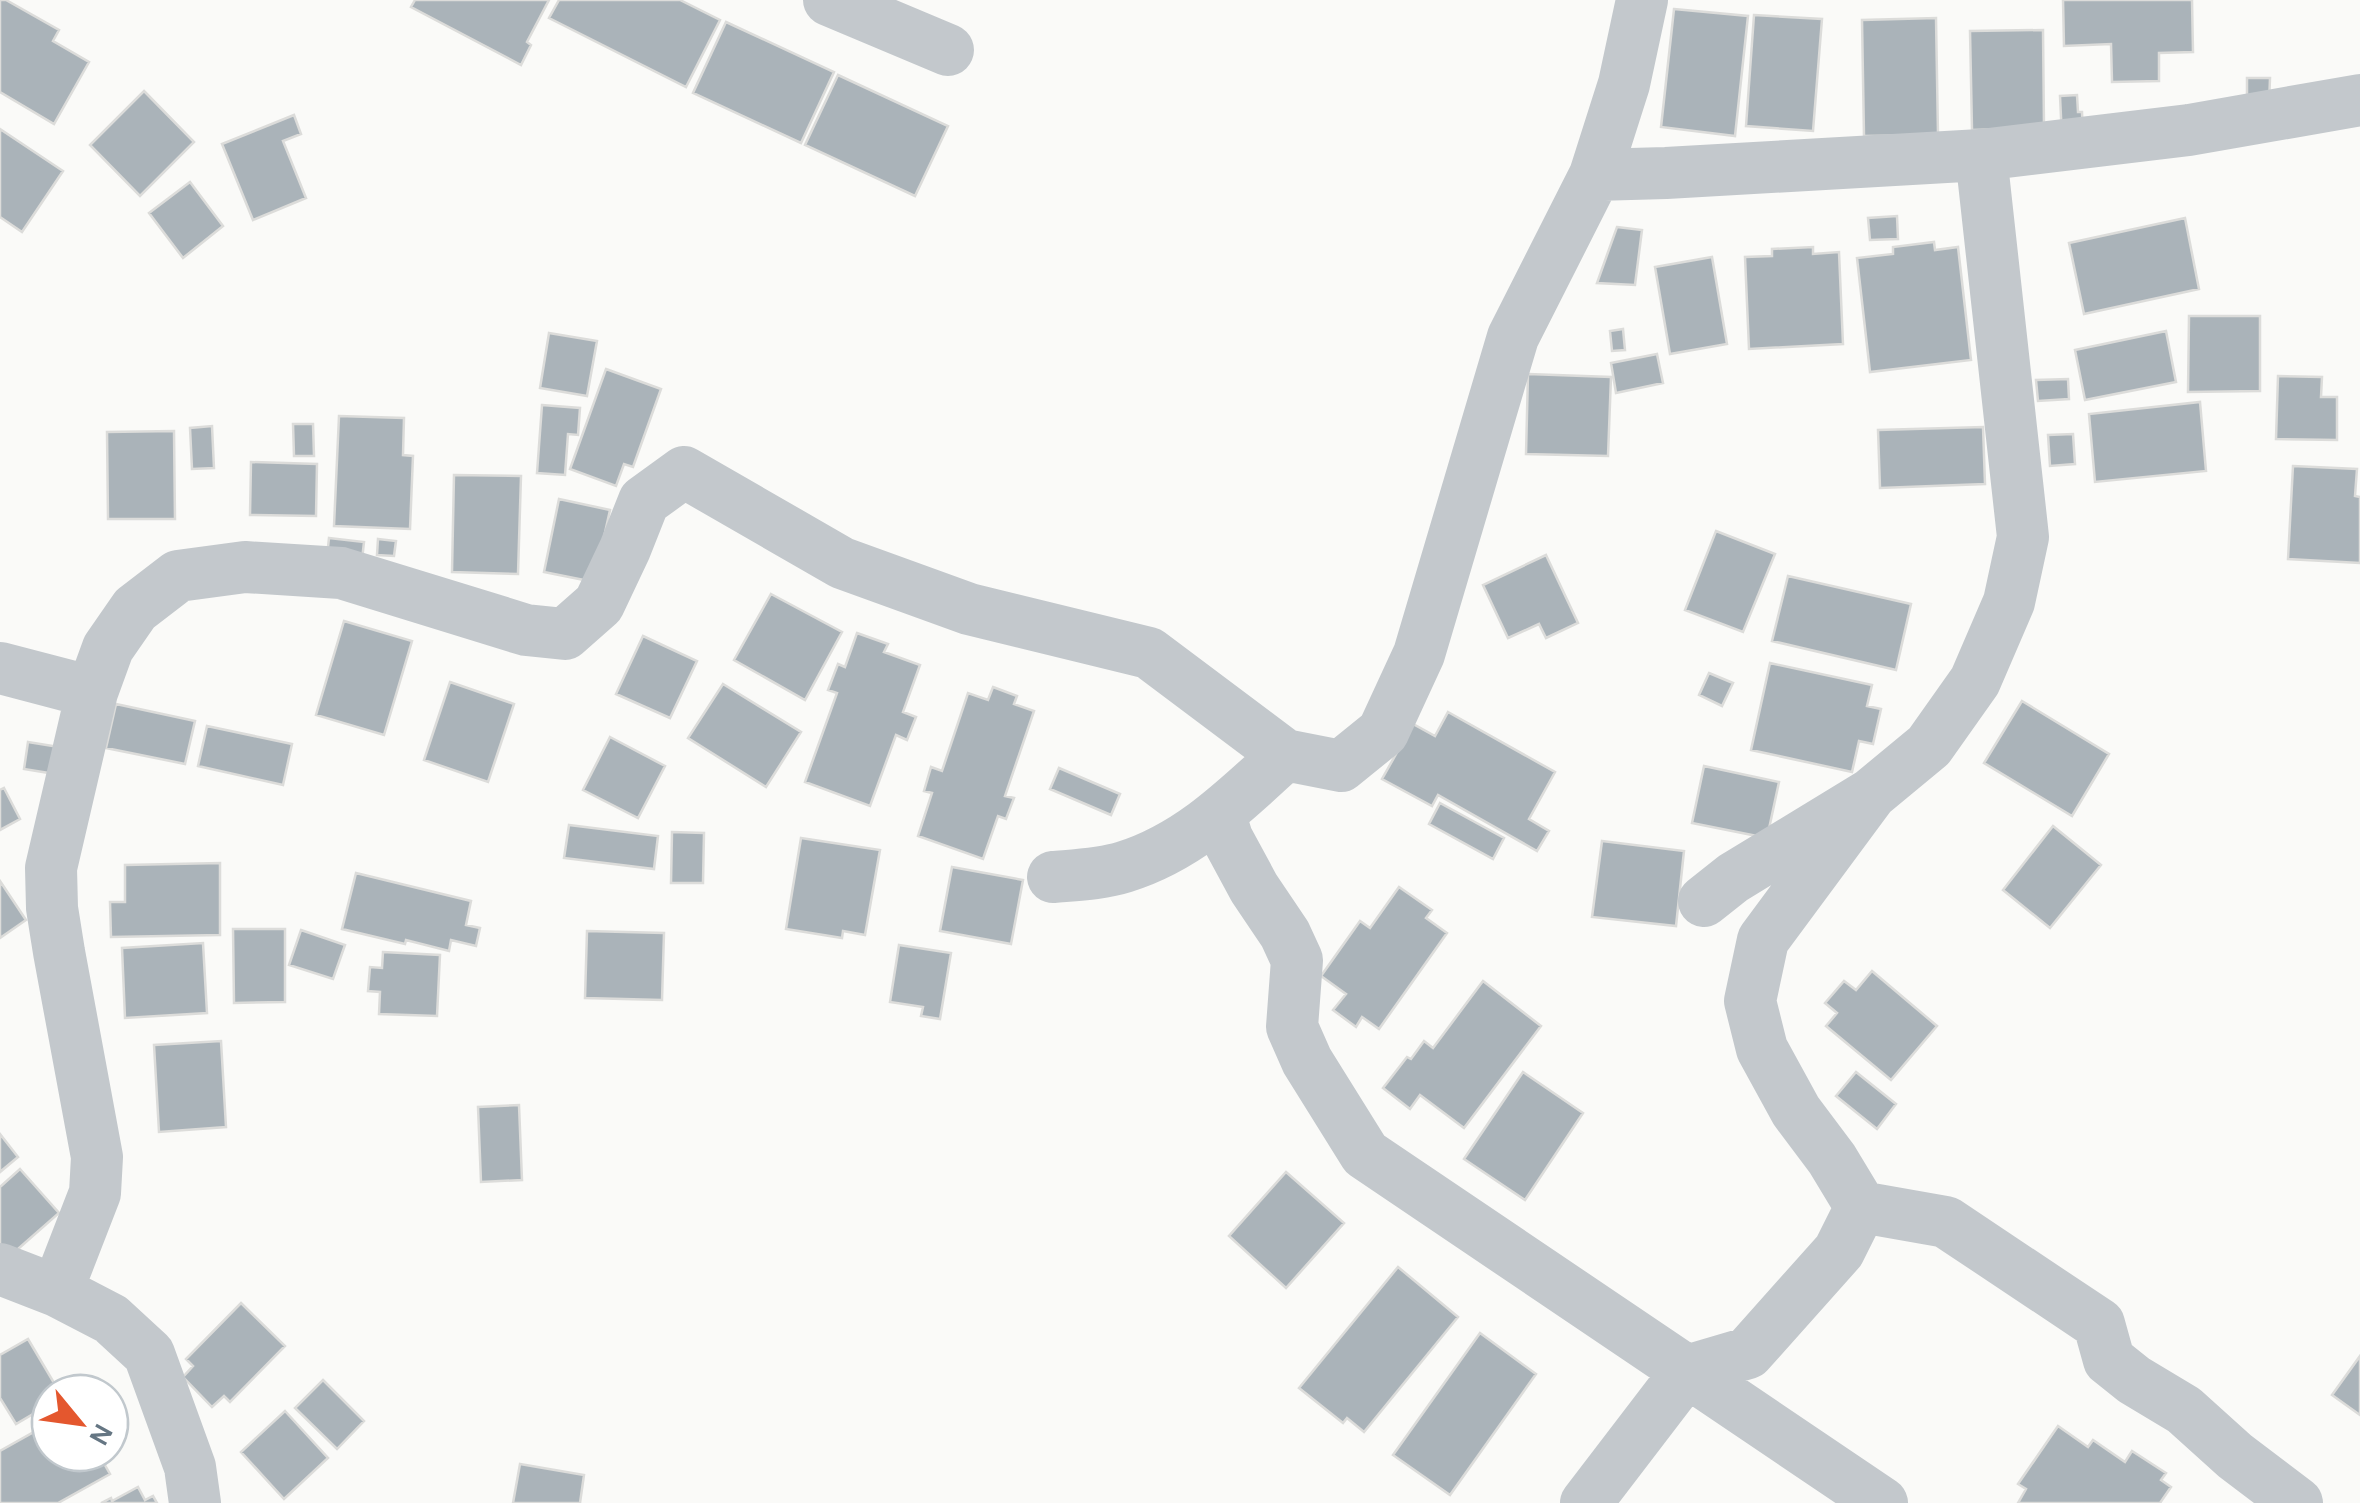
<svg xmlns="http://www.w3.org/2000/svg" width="2360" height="1503" viewBox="0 0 2360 1503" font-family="Karla,sans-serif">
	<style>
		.building { fill: #aab3b9; stroke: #dcdcda; stroke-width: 2.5 }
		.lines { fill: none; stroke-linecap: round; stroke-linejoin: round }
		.minor { stroke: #c3c8cc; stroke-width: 52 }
	</style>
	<rect width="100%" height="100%" fill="#fafaf8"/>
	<path class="building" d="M0 0H6L59 30 53 41 89 62 54 124 0 92Z
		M415 0H549L527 42 531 45 521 65 411 7Z
		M559 0H680L720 20 686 87 549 18Z
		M2063 0H2192L2193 52 2159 53V81L2112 82 2111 44 2064 46Z
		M1674 9 1748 16 1735 136 1661 127Z
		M1754 15 1822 19 1813 131 1746 126Z
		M1936 18 1938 135 1864 136 1862 20Z
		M726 22 834 72 801 143 693 93Z
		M2043 30 2044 128 1972 130 1970 31Z
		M838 75 948 126 915 196 805 145Z
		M2247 78H2270L2269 105H2247Z
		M144 91 194 142 140 196 90 145Z
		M2077 95 2078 112H2082L2083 137 2062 138 2060 96Z
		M294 115 301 134 283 141 306 198 253 220 222 144Z
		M0 129 63 171 22 232 0 217Z
		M190 182 223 226 183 258 149 213Z
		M1897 216 1898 239 1870 240 1868 218Z
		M2185 218 2199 289 2084 314 2069 243Z
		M1617 227 1642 230 1635 285 1597 283Z
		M1934 242 1935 250 1958 247 1971 360 1870 372 1857 258 1893 254V247Z
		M1813 247V254L1839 252 1843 344 1749 349 1745 257 1772 256V249Z
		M1712 257 1727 344 1670 354 1655 267Z
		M2189 316H2260V391L2188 392Z
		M1623 329 1625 350 1612 351 1610 331Z
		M2166 331 2176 382 2085 400 2075 350Z
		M549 333 597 341 587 396 540 388Z
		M1657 354 1663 383 1616 393 1611 363Z
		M606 369 661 389 633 467 624 464 616 486 570 469Z
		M1528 374 1611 377 1608 456 1526 454Z
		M2278 376 2322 377 2321 397H2337V440L2276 439Z
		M2068 379 2069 399 2038 401 2036 380Z
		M2200 402 2206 471 2095 482 2089 414Z
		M542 405 580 408 578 435 568 434 565 475 537 473Z
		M339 416 404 418 403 455 413 456 410 529 334 526Z
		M293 424H313L314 456H294Z
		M212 426 214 468 192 469 190 428Z
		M1983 427 1985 484 1880 488 1878 430Z
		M174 431 175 519H108L107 432Z
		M2073 434 2075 464 2050 466 2048 435Z
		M251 462 317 464 316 516 250 515Z
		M2293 466 2357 469 2355 496 2360 497V563L2288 559Z
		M454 475 521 476 518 574 452 572Z
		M559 499 610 510 594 582 544 572Z
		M1716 531 1775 554 1743 632 1685 610Z
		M329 538 364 542 362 560 327 556Z
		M378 539 396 541 394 556 377 555Z
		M1546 555 1578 623 1546 638 1539 624 1508 638 1483 585Z
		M1788 576 1911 604 1896 670 1772 641Z
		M771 594 842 632 805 700 734 660Z
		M344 621 412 641 384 735 316 715Z
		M857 633 888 644 884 652 920 665 903 712 916 717 907 740 896 735 870 806 805 782 837 693 828 690 838 664 845 667Z
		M643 636 697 661 670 718 616 694Z
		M1770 663 1872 685 1867 706 1881 709 1873 744 1859 741 1852 772 1751 750Z
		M1709 673 1733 683 1722 706 1699 695Z
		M450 682 514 704 488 782 424 760Z
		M723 684 801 732 766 787 688 738Z
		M993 687 1017 696 1014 704 1034 711 1005 796 1014 798 1006 819 998 816 983 859 918 836 932 793 924 791 931 767 942 771 968 693 988 700Z
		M2022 701 2109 754 2072 816 1984 763Z
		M116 704 195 721 185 764 106 748Z
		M1448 712 1555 772 1529 819 1549 831 1537 851 1438 795 1432 806 1382 779 1413 724 1435 736Z
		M207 726 292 744 283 785 198 766Z
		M610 737 665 766 638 818 583 790Z
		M28 742 59 747 55 774 24 769Z
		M1704 766 1779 782 1767 838 1692 823Z
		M1059 768 1120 794 1111 815 1050 789Z
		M4 788 20 819 0 830V790Z
		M1440 803 1504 838 1493 859 1429 824Z
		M569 825 658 836 654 869 564 858Z
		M2053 826 2101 865 2050 928 2003 890Z
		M672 832 704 833 703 883H671Z
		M801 838 880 850 865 935 843 931 842 938 786 929Z
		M1602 841 1684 851 1676 926 1592 917Z
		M220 863V935L111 937 110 902H125V865Z
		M952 867 1023 880 1011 944 940 931Z
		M356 873 471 901 466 925 480 928 476 946 451 940 449 951 406 940 405 944 342 929Z
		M0 881 26 920 0 938Z
		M1399 887 1432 910 1426 918 1447 933 1379 1029 1362 1017 1356 1027 1333 1010 1346 994 1321 976 1360 921 1370 928Z
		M233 929H285V1002L234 1003Z
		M301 930 345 945 333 979 289 965Z
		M587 931 664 933 662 1000 585 998Z
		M203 943 207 1013 125 1018 122 948Z
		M899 945 951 953 940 1019 921 1016 923 1007 890 1002Z
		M383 952 440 955 437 1016 379 1014 380 992 368 991 370 967 382 968Z
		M1872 971 1937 1026 1891 1080 1826 1026 1837 1013 1825 1003 1844 981 1856 990Z
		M1483 981 1541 1026 1464 1128 1420 1095 1410 1109 1383 1088 1407 1057 1411 1059 1424 1041 1433 1048Z
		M221 1041 226 1127 159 1132 154 1045Z
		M1523 1072 1583 1113 1525 1200 1464 1159Z
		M1856 1072 1896 1104 1877 1129 1836 1096Z
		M519 1105 522 1180 481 1182 478 1107Z
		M0 1134 18 1157 0 1172Z
		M20 1169 59 1213 2 1263 0 1260V1187Z
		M1286 1172 1344 1223 1286 1288 1229 1236Z
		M1398 1267 1458 1317 1364 1432 1347 1418 1343 1423 1299 1388Z
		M241 1303 285 1346 230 1402 224 1396 212 1407 183 1377 193 1366 186 1359Z
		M1480 1333 1536 1374 1450 1495 1393 1455Z
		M28 1339 60 1393H50V1404L16 1424 0 1398V1355Z
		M2360 1356V1415L2332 1395Z
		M323 1380 364 1421 337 1449 295 1408Z
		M285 1411 328 1458 284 1499 241 1452Z
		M50 1423V1453H98L110 1474 58 1503H0V1451Z
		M2058 1426 2088 1447 2093 1440 2125 1462 2132 1451 2166 1473 2161 1480 2171 1487 2160 1503H2018L2026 1489 2018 1484Z
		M520 1464 584 1475 580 1503H513Z
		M138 1487 145 1500 153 1496 157 1503H101L111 1498 112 1501Z"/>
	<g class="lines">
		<path class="minor" d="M829 0 948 50
			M1595 175 1666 173 1981 155 2189 130 2360 100
			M0 668 92 692
			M1220 815 1227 838 1254 888 1285 934 1297 960 1292 1027 1307 1061 1365 1154 1882 1503
			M1053 877C1076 875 1102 874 1124 867 1189 847 1236 800 1285 755
			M1704 901 1733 878 1871 794 1929 746 1975 681 2009 602 2023 537 1981 155
			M1861 1207 1946 1222 2099 1324 2109 1360 2134 1380 2184 1410 2235 1456 2297 1503
			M0 1269 57 1291 111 1319 149 1354 190 1467 195 1503
			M57 1291 95 1193 97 1157 59 952 52 908 51 868 92 692 108 648 135 609 178 576 245 567 341 573 526 630 565 634 599 604 625 549 644 501 684 472 842 563 969 609 1149 653 1285 755 1341 766 1383 732 1419 654 1513 337 1595 175 1624 84 1642 0
			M1586 1503 1687 1371 1748 1353 1839 1251 1861 1207 1832 1159 1796 1111 1762 1049 1750 1001 1763 940 1871 794"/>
	</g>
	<g transform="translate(80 1423) rotate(119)"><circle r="48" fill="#ffffff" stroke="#c1c8cd" stroke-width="2.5"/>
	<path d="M0-8L18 38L0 25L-18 38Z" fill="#e4572e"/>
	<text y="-15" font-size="28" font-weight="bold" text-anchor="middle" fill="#657683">N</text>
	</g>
</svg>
